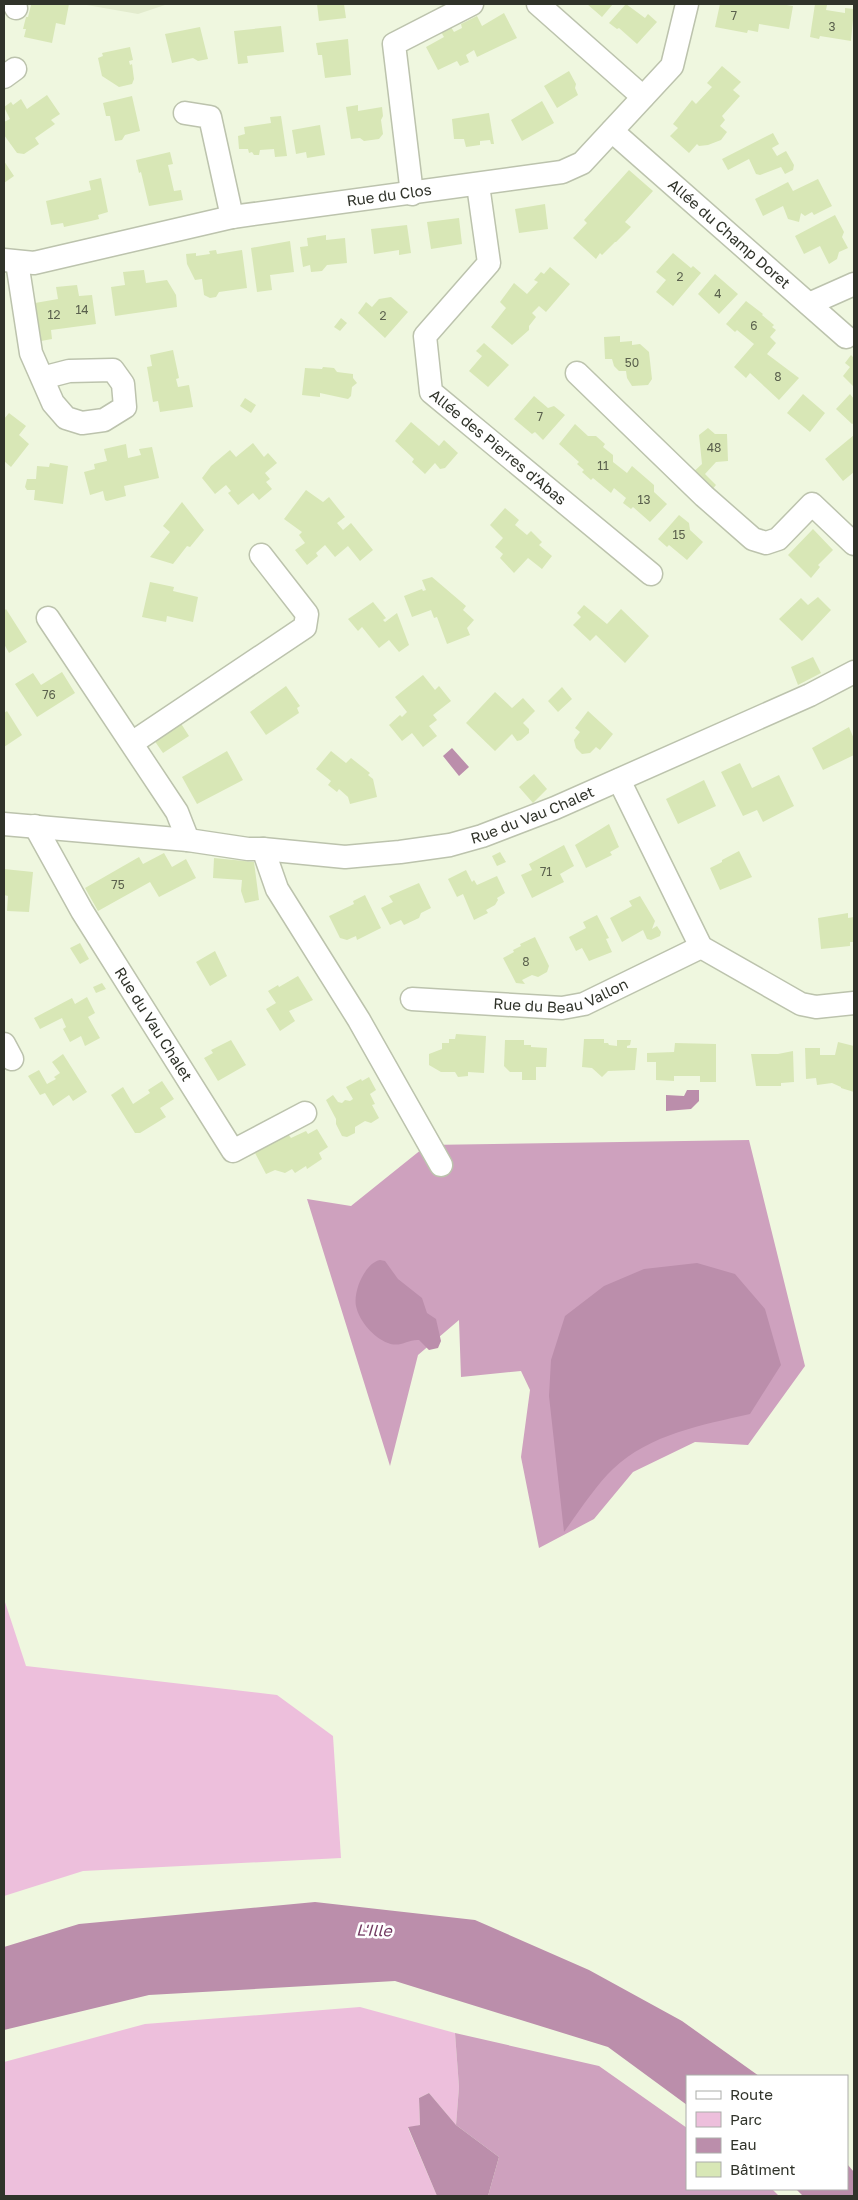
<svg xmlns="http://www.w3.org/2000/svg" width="858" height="2200" viewBox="0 0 858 2200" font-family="'Golos Text',sans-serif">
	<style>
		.built { fill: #e2ebcd }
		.green { fill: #edbfdc }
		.forest { fill: #cea1be }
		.water { fill: #bb8eab }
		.building { fill: #d8e7b6 }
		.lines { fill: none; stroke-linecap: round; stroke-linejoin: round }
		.minor-casing { stroke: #bcc3ad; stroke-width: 25 }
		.minor { stroke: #fff; stroke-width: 22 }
		.labels { text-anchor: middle; stroke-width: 5; stroke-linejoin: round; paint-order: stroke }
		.number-label { font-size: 12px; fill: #5a604d }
		.street-label { font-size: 15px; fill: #30332a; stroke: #fff }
		.water-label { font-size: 16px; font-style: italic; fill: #723a61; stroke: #fff }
	</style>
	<rect width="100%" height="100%" fill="#eff7df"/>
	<path class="built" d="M81 4H168L138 14Z"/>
	<path class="green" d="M4 1599 26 1666 277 1695 333 1736 341 1858 83 1871 4 1896Z
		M360 2007 455 2033 459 2087 456 2125 429 2093 419 2098 420 2125 408 2128 437 2196H4V2062L145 2024Z"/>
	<path class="forest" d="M749 1140 805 1366 748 1445 695 1442 633 1472 594 1519 539 1548 521 1457 530 1390 521 1371 461 1377 459 1320 418 1355 390 1466 307 1199 351 1206 427 1145Z
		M455 2033 599 2066 687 2128V2189H772L779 2196H488L499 2157 456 2125 459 2087Z"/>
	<path class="water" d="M452 748 469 767 459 776 443 756Z
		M687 1090H699V1101L691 1109 666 1111V1095L684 1096Z
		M380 1260 385 1261 398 1279 422 1298 427 1313 436 1319 441 1341 438 1348 429 1350 419 1340C408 1339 400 1348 388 1343 374 1338 359 1321 356 1306 353 1291 365 1263 380 1260Z
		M697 1263 735 1274 765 1309 781 1365 750 1414C702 1425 650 1434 613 1469 596 1485 578 1513 564 1532L549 1396 551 1360 565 1316 604 1286 644 1269Z
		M315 1902 475 1920 589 1970 682 2021 759 2076H687V2105L608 2047 395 1981 149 1995 4 2030V1947L79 1924Z
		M429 2093 456 2125 499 2157 488 2196H437L408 2127 420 2125 419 2098Z
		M847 2164 854 2172V2196H803L796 2189H847Z"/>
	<path class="building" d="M34 4H69L65 25 56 23 52 43 24 37 26 29H23L26 17H28L31 5H33Z
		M317 4H344L346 18 319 21Z
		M587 4H613L602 17Z
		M626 4 645 18 648 14 657 22 637 44 619 28 617 29 609 23Z
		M720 4H780L793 6 789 29 759 24 758 32 748 30 747 33 715 27Z
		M815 4 827 5 826 10 845 13V8L854 9 851 41 820 36 819 39 810 37Z
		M504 13 517 38 477 57 474 50 466 55 469 62 460 66 457 61 438 70 426 47 444 37 441 32 451 27 454 32 462 28 461 24 477 16 482 26Z
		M281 26 284 52 247 56 248 63 238 64 234 31Z
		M200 27 208 59 198 61 193 58 172 63 165 34Z
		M348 39 351 75 325 78 322 55H318L316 43Z
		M130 47 133 60 129 61 130 65 132 64 134 79 132 84 119 87 102 76 98 58 103 56 102 53Z
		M722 66 741 82 733 90 740 96 722 116 725 120 720 126 727 132 721 140 708 145 699 146 697 144 689 153 670 136 678 128 673 124 692 100 696 104 712 87 707 83Z
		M569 71 576 84 575 88 578 95 557 108 544 86Z
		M47 95 60 114 51 120 55 124 35 138 39 144 24 154 17 153 4 135V122L10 119 4 107 11 102 13 105 21 99 27 109Z
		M132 96 140 131 125 135 122 140 115 141 110 116H106L103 103Z
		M542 101 554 123 522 141 511 120Z
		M358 105V111L382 107 383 116 381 120 383 134 379 139 364 141 360 138 351 139 346 107Z
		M489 113 494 144H491L490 140 480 141V145L466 147 464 139H454L452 119Z
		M281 116 287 156 275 157 274 149 260 150 259 155H254L252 152 249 153 248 149H239L238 136 245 134 244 127 271 123 270 117Z
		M320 125 325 155 307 158 306 152 296 154 292 130Z
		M773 133 779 144 772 148 777 156 786 151 794 165 793 170 785 174 781 167 760 175 756 174 749 159 728 170 722 159Z
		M170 152 173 164 168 165 174 191 181 190 183 200 149 206 141 172 139 173 136 160Z
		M4 161 14 176 4 183Z
		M629 170 653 191 625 222 631 227 616 242H615L602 255 600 253 596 259 573 238 587 223 584 220Z
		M101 178 108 212 98 215 99 219 91 221 64 227 63 223 51 225 46 201 91 190 89 181Z
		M818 179 832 206 814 215 812 212 805 216 801 213 799 222 788 219 783 206 763 216 755 199 788 182 793 191Z
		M545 204 548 229 519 233 515 209Z
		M835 215 844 232 842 237 848 248 839 252 837 259 829 264 820 246 804 254 795 236Z
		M459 218 462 244 431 249 427 222Z
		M407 225 411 253 399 255V250L374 254 371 229Z
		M326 235V240L345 238 347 263 327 265 322 271 311 272 310 265 303 267 300 247 308 246 307 238Z
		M290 241 294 272 270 275 272 290 257 292 251 248Z
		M216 250 217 254 242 250 247 288 219 292 216 297 210 298 204 295 202 279 195 280 187 264 186 254 196 253V256L210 254 209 251Z
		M673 253 691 268 693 266 701 273 673 306 656 292 666 280 656 272Z
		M550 267 570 284 546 312 539 306 532 313 536 317 529 326V330L512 345 491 327 506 308 500 302 514 283 527 294 538 282 534 280 541 272 544 274Z
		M144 270 146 283 167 280 176 295 177 307 115 316 111 287 125 285 123 272Z
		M715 274 738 294 719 314 698 294Z
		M77 285 79 296 92 295 96 324 51 330 52 339 41 341 35 303 58 299 56 287Z
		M391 297 408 312 385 338 358 313 366 302 372 307 379 299Z
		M746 301 763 314 762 315 774 325 772 327 776 330 770 337 776 343 767 354 799 378 779 400 750 373 746 378 734 367 754 344 737 330 735 332 726 324Z
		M341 318 347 323 340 331 334 327Z
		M620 336V342L632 341V345L640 344 649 352 652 379 648 385 632 386 627 378 626 371H619L614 366 612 359H605L604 337Z
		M484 343 509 365 488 387 469 371 482 356 476 351Z
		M173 350 179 378 176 379 178 387 189 385 193 407 160 412 158 401 153 402 147 367 152 366 150 355Z
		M851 355 854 358V387L843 376 850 367 845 363Z
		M323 367 334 368 337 372 353 374V378L357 383 352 387 351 396 348 399 320 393V397L302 395 305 368 322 369Z
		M803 394 825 413 810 432 787 413Z
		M850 394 854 399V423L852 424 836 409Z
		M534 396 548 408 554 406 565 415 543 440 535 432 532 434 514 419Z
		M245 398 256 405 251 413 240 406Z
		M9 413 26 426 19 435 29 444 11 467 4 461V419Z
		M411 422 439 446 444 440 458 453 445 468 440 469 435 463 425 474 412 462 414 459 395 441Z
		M575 424 588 436H596L605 444 603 447 613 455V462L627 473 632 466 654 485V492L667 504 650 522 633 507 631 509 623 503 626 498 614 488 611 493 593 478 591 480 582 472 584 470 577 464 579 462 559 444Z
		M708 428 715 434H727L728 461 716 462 705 474 716 485 710 492 691 474 702 464 699 435Z
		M854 435V472L843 481 825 459Z
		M253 443 264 457 268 453 277 463 265 473 270 479 266 482 272 489 259 500 253 493 238 505 228 493 231 491 226 485 215 494 202 478 211 466 230 450 236 457Z
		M126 444 128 458 141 455 139 449 152 447 159 478 124 486 126 496 107 501 105 500 103 491 90 495 84 472 95 469 94 464 107 461 104 449Z
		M50 463 68 466 63 504 34 500 35 490H27L25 487 27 479H36L37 466 49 467Z
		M306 490 323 502 329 497 345 517 337 523 343 530 351 523 373 550 360 561 348 546 335 557 325 545 316 553 318 556 307 565 295 550 305 543 299 535 302 532 284 519Z
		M182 502 204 530 190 547 187 546 173 564 150 557 170 532 163 526Z
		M505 508 519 520 515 525 527 535 531 531 542 542 539 545 552 556 542 569 528 558 514 573 500 558 503 554 495 547 503 538 490 525Z
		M679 515 689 523 690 530 703 542 687 560 669 545 667 547 658 539Z
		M813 529 833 550 818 565 820 567 811 578 788 555Z
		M432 577 466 606 463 610 474 620 467 628 470 635 447 644 437 617 434 618 431 610 412 617 404 596 422 589 423 591 426 590 422 580Z
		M150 582 174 587 173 591 198 597 193 622 167 616 166 622 142 617Z
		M818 597 831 610 802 641 779 619 801 598 808 605Z
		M373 602 386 618 383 620 385 622 397 613 409 645 399 652 389 640 379 648 362 627 358 631 348 619Z
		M584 605 607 624 621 609 649 636 625 663 596 635 590 641 573 625 581 617 577 613Z
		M6 609 27 642 9 653 4 644V611Z
		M813 657 821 673 798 685 791 667Z
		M62 672 75 693 37 717 15 684 33 673 41 685Z
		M423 675 435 690 439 686 451 701 433 715 437 720 429 726 437 736 423 747 412 733 402 741 389 725 400 715 402 717 407 712 395 697Z
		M286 686 300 706 297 708 299 713 266 735 250 712Z
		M562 687 572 699 558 712 548 701Z
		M495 692 512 708 523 698 535 711 523 723 529 729V733L521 740 517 741 512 734 495 751 466 723Z
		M7 711 22 735 4 747V713Z
		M588 711 613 734 600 750 596 747 590 753 582 754 576 748 574 740 580 732 575 728Z
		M180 722 189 736 163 753 154 740Z
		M849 727 854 739V755L823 770 812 748Z
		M227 751 243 780 197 804 182 777Z
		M331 751 346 763 351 758 370 773 368 775 373 779 377 797 350 804 348 797 339 789 337 792 328 785 331 781 316 769Z
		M740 763 752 788 779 775 794 806 763 822 757 810 743 816 721 772Z
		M534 774 547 789 533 803 519 787Z
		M704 780 716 806 678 824 666 799Z
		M609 824 619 847 610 852 612 855 586 868 575 845Z
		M564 845 574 866 560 874 564 882 532 898 521 875 532 870 529 864Z
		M739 851 752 877 720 890 710 868 722 862V860Z
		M500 852 506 862 497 866 492 856Z
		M164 853 172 867 186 859 196 878 159 897 150 882 98 911 85 888 139 857 143 864Z
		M214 858 254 862 259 900 245 903 241 891 242 880 213 878Z
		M4 869 33 872 29 912 7 911 8 896 4 895Z
		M466 870 472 882 474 880 477 885 497 876 505 893 497 898 498 900 495 905 486 910 488 913 474 920 463 894 457 897 448 879Z
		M419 883 431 908 421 913 419 918 404 925 401 920 390 925 381 908 393 902 389 896Z
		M365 895 381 928 357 940 356 936 347 940 340 938 329 916 354 904 353 901Z
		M640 896 655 921 652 929 657 926 661 932 660 936 651 940 647 939 643 930 622 942 610 918 632 906 629 901Z
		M848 913V918L854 917V942H850V946L821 949 818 918Z
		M597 915 609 938 606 939 612 952 589 961 582 948 576 951 569 937 586 928 583 922Z
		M535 937 549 966 547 972 538 977 532 975 522 980 525 984 516 983 503 958 514 952 513 950 521 946 520 944Z
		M80 943 89 959 80 964 70 948Z
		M215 951 227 976 210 986 196 962Z
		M298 976 313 1000 289 1011 295 1021 280 1031 266 1009 276 1003 268 991 278 985 279 987Z
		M102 983 106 989 96 993 93 987Z
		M87 997 95 1013 88 1017 100 1038 85 1046 81 1036 70 1042 63 1029 66 1027 62 1018 40 1029 34 1018 72 998 75 1004Z
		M456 1034 486 1036 484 1073 468 1072V1076L458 1077 455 1072H441L429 1065V1054L442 1049V1043H449V1039H455Z
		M584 1039H604V1043H608L609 1045 617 1046V1040H631L630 1045 627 1046V1048H637L635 1070 608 1071 602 1077 592 1068 582 1067Z
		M231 1040 246 1065 218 1081 204 1058 213 1053 211 1050Z
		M505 1040H524V1045H531V1047L547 1048 546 1067H536V1080H522V1072H510L504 1066Z
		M838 1042 854 1046V1092L841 1088V1087L832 1083 817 1085 816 1078 806 1079 805 1048H820V1055H835Z
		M675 1043 716 1044V1082H700V1076H674V1081L656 1080V1062H647V1053L674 1052Z
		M793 1051 794 1082 781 1083V1086H756L751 1054H778Z
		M63 1054 87 1092 73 1101 69 1095 53 1106 45 1093 40 1095 28 1076 39 1070 47 1084 56 1079 54 1077 60 1073 52 1062Z
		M369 1077 376 1090 370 1094 375 1104 372 1105 379 1118 371 1123 365 1121 355 1127V1133L347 1137 342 1136 336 1124V1119L326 1100 333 1095 338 1102 342 1103 345 1100 350 1101 353 1099 346 1087 361 1079 362 1081Z
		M162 1081 174 1099 160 1108 166 1117 140 1133H135L111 1095 123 1087 133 1104 150 1093 148 1090Z
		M317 1129 328 1147 319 1153 322 1159 307 1169 306 1166 295 1173 292 1169 285 1173 275 1170 266 1174 255 1153 288 1134 291 1138 306 1131 308 1134Z"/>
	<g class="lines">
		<defs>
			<g id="minor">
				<path d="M14 4 16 8"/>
				<path d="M538 4 643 97"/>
				<path d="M4 77 15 69"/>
				<path d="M185 113 210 117 232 217"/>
				<path id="s1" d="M612 131 846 337"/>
				<path id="s2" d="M478 185 489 263 425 336 431 392 651 574"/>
				<path d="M412 194 394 44 472 4"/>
				<path id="s3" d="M4 260 34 263 232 217 562 172 582 163 672 66 687 4"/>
				<path d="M17 262 31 353 53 403 66 418 82 423 104 420 125 407 123 384 113 370 69 371 42 378"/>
				<path d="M809 304 854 284"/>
				<path d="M577 373 704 496 753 539 766 543 778 539 812 504 854 544"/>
				<path d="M48 618 177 812 188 840"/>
				<path d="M132 743 305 627 307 614 261 555"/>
				<path d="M619 780 701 947 801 1004 816 1007 854 1003"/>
				<path id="s4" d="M4 824 188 840 248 849H263L345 857 400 852 450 845 482 836 555 808 810 695 854 672"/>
				<path id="s5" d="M35 826 82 911 233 1151 305 1113"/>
				<path d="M263 849 277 889 359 1020 441 1165"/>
				<path id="s6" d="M412 999 562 1008 584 1004 701 947"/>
				<path d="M4 1044 12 1059"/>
			</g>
		</defs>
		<use href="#minor" class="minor-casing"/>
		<use href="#minor" class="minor"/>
	</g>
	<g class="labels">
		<g class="number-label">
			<text x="734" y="20">7</text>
			<text x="832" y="31">3</text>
			<text x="680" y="281">2</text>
			<text x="718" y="298">4</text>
			<text x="82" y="314">14</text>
			<text x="54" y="319">12</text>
			<text x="383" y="320">2</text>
			<text x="754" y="330">6</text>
			<text x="632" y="367">50</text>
			<text x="778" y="381">8</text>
			<text x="540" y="421">7</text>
			<text x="714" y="452">48</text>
			<text x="603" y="470">11</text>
			<text x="644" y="504">13</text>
			<text x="679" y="539">15</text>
			<text x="49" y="699">76</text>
			<text x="546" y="876">71</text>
			<text x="118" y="889">75</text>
			<text x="526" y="966">8</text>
		</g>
		<g class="street-label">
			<text dy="5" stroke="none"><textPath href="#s3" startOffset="392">Rue du Clos</textPath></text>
			<text dy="5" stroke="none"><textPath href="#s1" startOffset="156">Allée du Champ Doret</textPath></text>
			<text dy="5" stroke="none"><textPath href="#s2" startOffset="319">Allée des Pierres d'Abas</textPath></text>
			<text dy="5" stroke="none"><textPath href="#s4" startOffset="536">Rue du Vau Chalet</textPath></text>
			<text dy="5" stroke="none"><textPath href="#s6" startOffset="151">Rue du Beau Vallon</textPath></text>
			<text dy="5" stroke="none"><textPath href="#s5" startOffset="231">Rue du Vau Chalet</textPath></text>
		</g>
		<g class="water-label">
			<text transform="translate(374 1930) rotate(2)" y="6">L'Ille</text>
		</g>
	</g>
	<rect width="858" height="2200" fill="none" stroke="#30332a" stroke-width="10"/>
	<rect x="686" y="2075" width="162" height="115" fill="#ffffff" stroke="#acadaa"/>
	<rect x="696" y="2091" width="25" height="8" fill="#ffffff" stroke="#acadaa"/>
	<text x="730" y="2100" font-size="15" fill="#30332a">Route</text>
	<rect x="696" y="2112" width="25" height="15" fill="#edbfdc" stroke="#acadaa"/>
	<text x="730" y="2125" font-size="15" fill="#30332a">Parc</text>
	<rect x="696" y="2138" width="25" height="15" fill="#bb8eab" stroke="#acadaa"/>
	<text x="730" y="2150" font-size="15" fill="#30332a">Eau</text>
	<rect x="696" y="2162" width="25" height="15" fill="#d8e7b6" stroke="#acadaa"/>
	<text x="730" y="2175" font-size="15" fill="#30332a">Bâtiment</text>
</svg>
